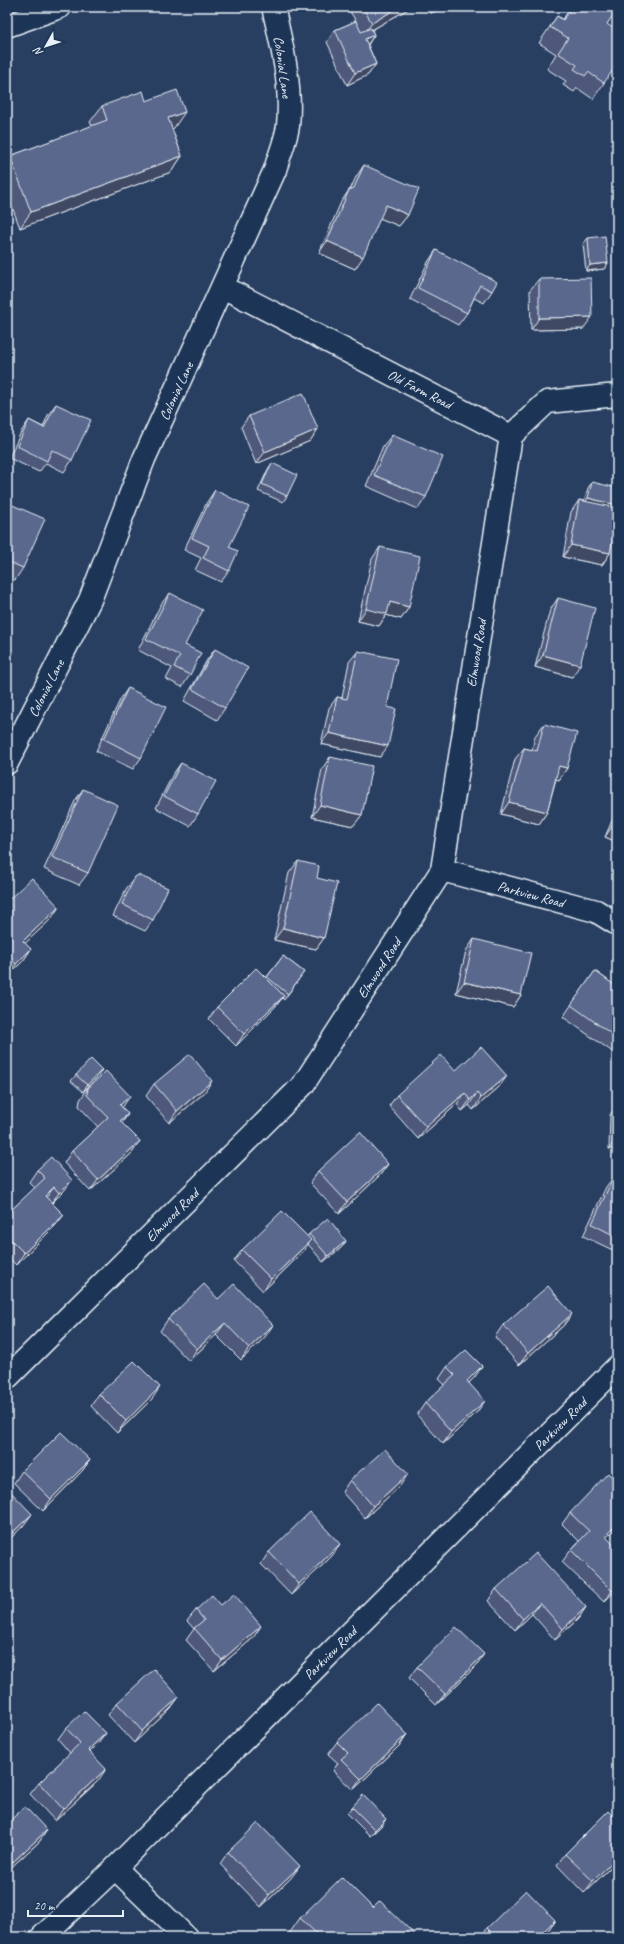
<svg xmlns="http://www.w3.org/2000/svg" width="624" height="1944" viewBox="0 0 624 1944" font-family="Caveat,sans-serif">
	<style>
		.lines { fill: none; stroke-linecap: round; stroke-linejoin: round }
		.minor-casing { stroke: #e8f1f8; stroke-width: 25 }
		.secondary-casing { stroke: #e8f1f8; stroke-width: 25 }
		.minor { stroke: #1d3557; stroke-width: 22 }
		.secondary { stroke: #1d3557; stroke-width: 22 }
		.wall { fill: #4d597a; stroke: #e8f1f8 }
		.shaded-wall { fill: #3f4863; stroke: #e8f1f8 }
		.building { fill: #5a678e; stroke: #e8f1f8 }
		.labels { text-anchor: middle; stroke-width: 4; stroke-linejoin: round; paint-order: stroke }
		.street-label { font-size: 14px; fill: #e8f1f8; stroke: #1d3557 }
	</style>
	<rect width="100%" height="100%" fill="#293f62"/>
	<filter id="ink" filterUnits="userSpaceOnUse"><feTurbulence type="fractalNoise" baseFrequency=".025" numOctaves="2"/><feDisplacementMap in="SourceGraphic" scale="8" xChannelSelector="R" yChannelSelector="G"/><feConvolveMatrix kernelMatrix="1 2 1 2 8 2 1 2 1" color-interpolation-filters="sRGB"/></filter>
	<g filter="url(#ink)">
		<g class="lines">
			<defs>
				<path id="minor" d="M223 287 511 436 547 402 617 395
					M7 763 90 600 144 459 275 170C279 156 286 140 288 126 292 85 282 46 273 7
					M442 870 596 911 617 924
					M7 1378 303 1085 442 870 511 436
					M115 1868 186 1937
					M42 1937 115 1868 617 1367"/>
				<path id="secondary" d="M7 26 60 7"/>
			</defs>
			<use href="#minor" class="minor-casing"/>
			<use href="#secondary" class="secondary-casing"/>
			<use href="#minor" class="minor"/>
			<use href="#secondary" class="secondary"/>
		</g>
		<path class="wall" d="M347 7H409L408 9 372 30 374 35 368 45 376 64 368 75 347 85 327 42 335 30 356 21Z
			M428 7H451L430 13Z
			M571 7H617L607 24 604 83 593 99 577 88 574 92 563 85 566 81 547 69 556 54 539 43 557 16 563 19Z
			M146 101 174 128 172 129 182 156 171 172 20 228 7 193V161L10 156 92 126 90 122 102 106Z
			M364 165 408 215 399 226 380 218 355 269 319 253 341 202 349 190H350L356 177Z
			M588 238 608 263 604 269 586 271 583 244Z
			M436 250 492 291 484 303 474 298 467 313 458 325 410 299 428 262Z
			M539 279 583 329 531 330 530 290Z
			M56 404 72 460 64 472 46 463 39 472 9 458 21 432 29 420 43 427 48 415Z
			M249 416 318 429 310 441 256 464 241 427Z
			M392 435 426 497 418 509 366 486 383 446Z
			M272 463 287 496 283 502 258 491 268 469Z
			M592 482 610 553 602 565 563 557 571 512 579 500 584 501 588 488Z
			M215 490 229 571 221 582 195 570 201 558 184 550 207 502Z
			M10 504 23 568 15 580 7 577V508Z
			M380 547 409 607 401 619 386 615 379 626 358 621 372 559Z
			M170 593 185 645 190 675 182 687 166 679 172 668 138 650 161 604Z
			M558 598 572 677 535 667 550 610Z
			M215 649 225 708 217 720 184 701 207 660Z
			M358 651 380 757 321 744 329 708 337 697 342 698 349 662Z
			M128 688 141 758 133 769 96 751 120 700Z
			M544 724 567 768 559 780 556 779 547 812 539 824 501 814 515 759 524 748 532 750 535 736Z
			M330 757 362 815 353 826 312 817 322 769Z
			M181 763 198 814 190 826 156 808 173 774Z
			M83 789 88 873 79 885 44 869 75 801Z
			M617 809V842L605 837Z
			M298 861 324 938 316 949 274 940 289 873Z
			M135 877 153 920 145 931 113 916 126 889Z
			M7 901 51 919 25 943 31 949 23 961 8 975 7 974Z
			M474 939 521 995 513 1007 456 993 466 951Z
			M283 956 304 972 284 1000 282 998 275 1007 236 1046 209 1019 217 1007 266 978Z
			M595 971 617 987V1055L563 1017Z
			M455 1071 499 1087 473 1110 469 1105 462 1111 457 1104 418 1139 389 1106 397 1095Z
			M76 1075 98 1076 83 1092 71 1081Z
			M154 1084 204 1093 169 1123 146 1096Z
			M88 1088 122 1107 128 1114 122 1123 140 1141 132 1153 90 1191 64 1163 72 1151 98 1127 79 1106 80 1100Z
			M617 1104V1149H609L610 1115Z
			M388 1164 380 1175 339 1214 310 1183 318 1171Z
			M37 1170 64 1191 52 1203 55 1226 16 1265 7 1256V1214L35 1188 29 1182Z
			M614 1176 617 1177V1252L583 1236 606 1187Z
			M309 1234 346 1241 342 1247 323 1262 308 1244 303 1252 263 1291 234 1261 242 1250 308 1236Z
			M218 1299 265 1337 241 1360 216 1335 189 1361 160 1331 168 1319Z
			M503 1325H564L519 1365 495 1337Z
			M482 1366 474 1378 469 1383 477 1412 443 1444 417 1415 425 1403 445 1385 439 1379 447 1367Z
			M99 1394 152 1399 117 1433 91 1406Z
			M90 1460 82 1471 43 1511 14 1483 22 1471Z
			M350 1480 400 1486 365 1518 342 1492Z
			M570 1513 606 1538 617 1548V1589L604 1602 562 1562 571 1550 579 1541 562 1524Z
			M269 1552 332 1556 291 1595 261 1564Z
			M496 1589 586 1607 578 1619 555 1640 532 1614 515 1630 488 1601Z
			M221 1605 253 1638 214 1671 186 1640 194 1629 187 1621 196 1610Z
			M476 1666 436 1705 409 1678 417 1667Z
			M117 1703 171 1708 134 1743 108 1715Z
			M66 1728 106 1733 97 1745 90 1752 98 1781 55 1821 30 1794 39 1783 70 1753 58 1739Z
			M407 1734 399 1746 353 1790 333 1771 338 1763 328 1754 337 1742Z
			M352 1807 382 1825 370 1836 347 1813Z
			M7 1823 47 1830 39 1842 7 1871Z
			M228 1852 291 1878 261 1907 220 1864Z
			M565 1854 617 1861 584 1893 557 1865Z
			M373 1908 415 1935 414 1937H292L289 1934 300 1918Z
			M555 1920 547 1932 542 1937H481L487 1928Z"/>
		<path class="shaded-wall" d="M399 7H409L408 9 363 35 372 23Z
			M434 7H451L430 13Z
			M374 35 366 47 365 39Z
			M376 64 368 75 347 85 355 73Z
			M185 112 174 128 157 134 168 118Z
			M182 156 171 172 20 228 31 212Z
			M386 205 408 215 399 226 377 217Z
			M327 241 363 257 355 269 319 253Z
			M608 263 604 269 586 271 590 265Z
			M592 317 583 329 531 330 539 318Z
			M318 429 310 441 256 464 265 452Z
			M588 498 617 505V512L584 504Z
			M571 545 610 553 602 565 563 557Z
			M390 602 409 607 401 619 386 615 379 626 358 621 366 609Z
			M543 655 580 665 572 677 535 667Z
			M329 733 388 746 380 757 321 744Z
			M559 766 567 768 559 780 551 777Z
			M509 802 547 812 539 824 501 814Z
			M320 805 362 815 353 826 312 817Z
			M613 825 617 827V842L605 837Z
			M59 907 51 919 15 953 23 941Z
			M283 928 324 938 316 949 274 940Z
			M31 949 23 961 8 975 16 964Z
			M464 982 521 995 513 1007 456 993Z
			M284 996 275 1007 236 1046 244 1034Z
			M102 1070 98 1076 83 1092 87 1085Z
			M507 1076 499 1087 473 1110 481 1098Z
			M212 1081 204 1093 169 1123 177 1111Z
			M465 1093 457 1104 418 1139 426 1127Z
			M477 1093 469 1105 462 1111 470 1100Z
			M130 1096 122 1108 120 1105Z
			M128 1114 120 1125V1121Z
			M617 1138V1149H609Z
			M140 1141 132 1153 90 1191 98 1180Z
			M388 1164 380 1175 339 1214 347 1202Z
			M72 1180 64 1191 50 1204 59 1193Z
			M54 1187 45 1199V1196Z
			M64 1215 55 1226 16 1265 24 1253Z
			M311 1240 303 1252 263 1291 271 1279Z
			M346 1241 342 1247 323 1262 328 1256Z
			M572 1314 564 1325 519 1365 528 1353Z
			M225 1323 216 1335 189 1361 197 1349Z
			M273 1325 265 1337 241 1360 249 1348Z
			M482 1366 474 1378 459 1392 467 1381Z
			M160 1387 152 1399 117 1433 126 1421Z
			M485 1401 477 1412 443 1444 451 1432Z
			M90 1460 82 1471 43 1511 51 1499Z
			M408 1474 400 1486 365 1518 373 1506Z
			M32 1514 23 1526 7 1542V1538Z
			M617 1524V1527L596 1548 605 1536Z
			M340 1544 332 1556 291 1595 299 1584Z
			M617 1586V1589L604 1602 612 1591Z
			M540 1603 532 1614 515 1630 523 1619Z
			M586 1607 578 1619 555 1640 563 1629Z
			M261 1626 253 1638 214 1671 222 1660Z
			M484 1654 476 1666 436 1705 445 1694Z
			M179 1697 171 1708 134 1743 142 1731Z
			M106 1733 97 1745 80 1762 88 1750Z
			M407 1734 399 1746 353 1790 361 1779Z
			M106 1769 98 1781 55 1821 63 1809Z
			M386 1819 382 1825 370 1836 375 1830Z
			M47 1830 39 1842 7 1871V1870L13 1862Z
			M617 1857V1861L584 1893 593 1881Z
			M300 1866 291 1878 261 1907 269 1895Z
			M555 1920 547 1932 542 1937H538Z"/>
		<path class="building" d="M362 7H399L372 23Z
			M572 7H617V9L607 24 617 31V64L604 83 588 72 585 76 574 69 577 65 558 53 568 38 550 27 557 16 563 20Z
			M356 21 361 32 371 28 374 35 365 39 376 64 355 73 335 30Z
			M177 90 185 112 168 118 182 156 31 212 10 156 107 120 102 106 143 91 146 101Z
			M364 165 419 189 408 215 386 205 363 257 327 241 349 190 354 188Z
			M605 236 608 263 590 265 588 238Z
			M436 250 497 282 492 291 480 285 467 313 418 288Z
			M591 278 592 317 539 318V279Z
			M303 393 318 429 265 452 249 416Z
			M56 404 91 420 72 460 52 450 47 461 17 446 29 420 44 428Z
			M392 435 443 457 426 497 374 475Z
			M272 463 297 475 287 496 262 484Z
			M592 482 617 488V505L588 498Z
			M215 490 249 507 229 547 238 551 229 571 203 558 209 546 192 538Z
			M579 500 617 508V517L610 553 571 545Z
			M10 504 45 519 23 568 7 561V510Z
			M380 547 420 556 409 607 390 602 387 614 366 609Z
			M170 593 203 610 185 645 201 653 190 675 174 667 180 656 146 639Z
			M558 598 595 608 580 665 543 655Z
			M215 649 248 668 225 708 192 689Z
			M358 651 397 659 387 707 396 709 388 746 329 733 337 697 347 699Z
			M128 688 166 707 141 758 104 739Z
			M544 724 577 733 567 768 559 766 547 812 509 802 524 748 537 751Z
			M330 757 372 766 362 815 320 805Z
			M181 763 216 781 198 814 164 796Z
			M83 789 118 805 88 873 52 857Z
			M617 816V827L613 825Z
			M298 861 319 866 317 878 337 883 324 938 283 928Z
			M138 875 168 888 153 920 122 904 135 877Z
			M32 878 59 907 23 941 31 949 16 964 7 954V943L13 937 7 932V901Z
			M474 939 531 953 521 995 464 982Z
			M283 956 304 972 288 994 267 977Z
			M256 968 284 996 244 1034 217 1007Z
			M595 971 617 987V1038L571 1005Z
			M481 1047 507 1076 481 1098 477 1093 470 1100 465 1093 426 1127 397 1095 441 1055 455 1071Z
			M190 1054 212 1081 177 1111 154 1084Z
			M91 1059 102 1070 87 1085 76 1075Z
			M106 1071 130 1096 120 1105 128 1114 120 1121 140 1141 98 1180 72 1151 108 1117 87 1095 88 1088Z
			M360 1132 388 1164 347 1202 318 1171Z
			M51 1157 72 1180 59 1193 54 1187 45 1196 64 1215 24 1253 7 1236V1214L45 1178 37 1170Z
			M614 1176 617 1177V1237L592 1224Z
			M282 1211 311 1240 271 1279 242 1250Z
			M328 1218 346 1241 328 1256 309 1234Z
			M204 1284 218 1299 234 1284 273 1325 249 1348 225 1323 197 1349 168 1319Z
			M548 1286 572 1314 528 1353 503 1325Z
			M466 1350 482 1366 467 1381 485 1401 451 1432 425 1403 455 1375 447 1367Z
			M134 1361 160 1387 126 1421 99 1394Z
			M61 1432 90 1460 51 1499 22 1471Z
			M385 1449 408 1474 373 1506 350 1480Z
			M608 1473 617 1482V1524L605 1536 617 1548V1586L612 1591 571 1550 589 1531 570 1513Z
			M7 1488 32 1514 7 1538Z
			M310 1512 340 1544 299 1584 269 1552Z
			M536 1553 586 1607 563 1629 540 1603 523 1619 496 1589Z
			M234 1594 261 1626 222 1660 194 1628 204 1620 196 1610 212 1595 221 1605Z
			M456 1627 484 1654 445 1694 417 1667Z
			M154 1669 179 1697 142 1731 117 1703Z
			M377 1703 407 1734 361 1779 341 1759 348 1753 337 1742Z
			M84 1711 106 1733 88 1750 106 1769 63 1809 39 1783 80 1743 66 1728Z
			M363 1795 386 1819 375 1830 352 1807Z
			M25 1807 47 1830 13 1862 8 1856 7 1857V1823Z
			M608 1811 617 1820V1857L593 1881 565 1854Z
			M258 1823 300 1866 269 1895 228 1852Z
			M342 1877 373 1908 380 1901 415 1935 413 1937H320L300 1918Z
			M526 1890 555 1920 538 1937H496L487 1928Z"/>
	</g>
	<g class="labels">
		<g class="street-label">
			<text transform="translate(283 67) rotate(82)" y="5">Colonial Lane</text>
			<text transform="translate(420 389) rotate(27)" y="5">Old Farm Road</text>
			<text transform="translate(176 391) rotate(-65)" y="5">Colonial Lane</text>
			<text transform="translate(476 653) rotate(-81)" y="5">Elmwood Road</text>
			<text transform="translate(46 688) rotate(-63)" y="5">Colonial Lane</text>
			<text transform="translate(531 894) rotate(15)" y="5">Parkview Road</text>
			<text transform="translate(379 968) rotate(-57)" y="5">Elmwood Road</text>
			<text transform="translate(172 1215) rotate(-45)" y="5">Elmwood Road</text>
			<text transform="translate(560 1424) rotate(-45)" y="5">Parkview Road</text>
			<text transform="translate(330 1653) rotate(-45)" y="5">Parkview Road</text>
		</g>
	</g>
	<rect width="624" height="1944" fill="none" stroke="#1d3557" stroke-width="24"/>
	<rect x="12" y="12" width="600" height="1920" fill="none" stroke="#e8f1f8" stroke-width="1.5" filter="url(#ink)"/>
	<g transform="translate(46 46) rotate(231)" stroke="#1d3557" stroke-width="3" paint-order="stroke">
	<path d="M0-3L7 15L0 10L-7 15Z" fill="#e8f1f8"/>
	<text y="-6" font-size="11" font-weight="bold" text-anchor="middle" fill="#e8f1f8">N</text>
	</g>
	<path d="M28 1910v6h95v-6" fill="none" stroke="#e8f1f8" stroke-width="2"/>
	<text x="34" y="1910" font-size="12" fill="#e8f1f8" stroke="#1d3557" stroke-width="3" paint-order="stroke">20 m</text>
</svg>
